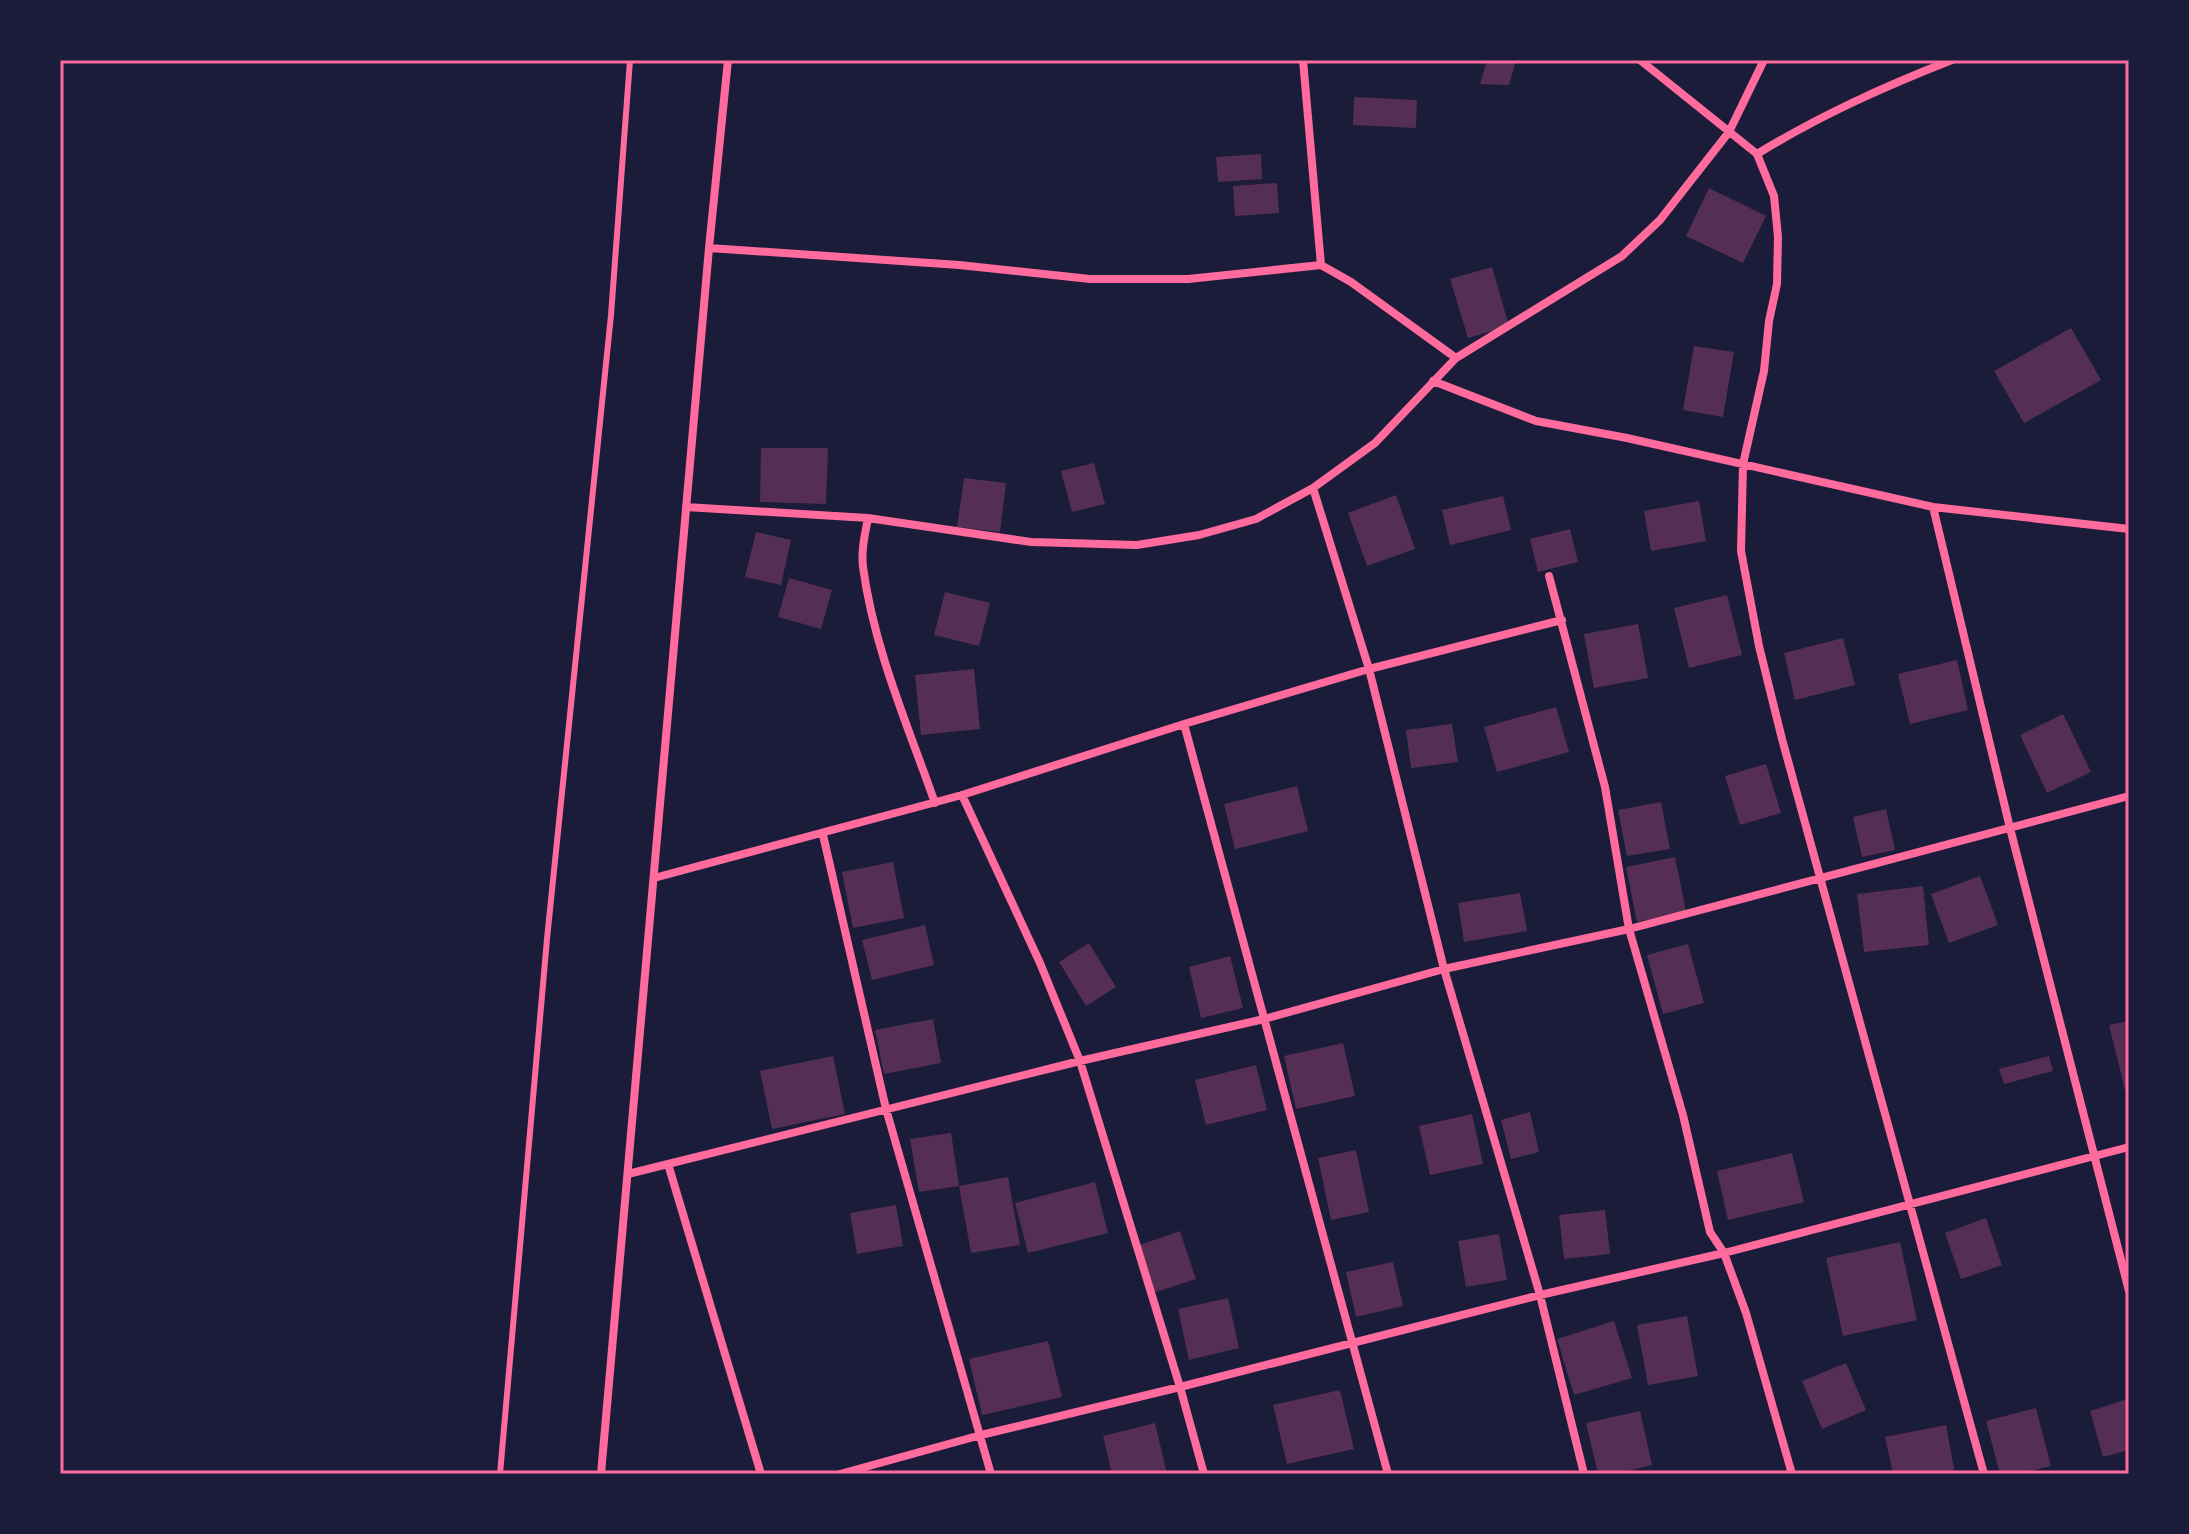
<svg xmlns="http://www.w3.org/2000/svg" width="2189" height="1534" viewBox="0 0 2189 1534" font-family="Raleway,sans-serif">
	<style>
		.building { fill: #542f53 }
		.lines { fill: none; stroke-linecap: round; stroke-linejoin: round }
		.service { stroke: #ff6b9d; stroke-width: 6 }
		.minor { stroke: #ff6b9d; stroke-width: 8 }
		.neatline { fill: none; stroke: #ff6b9d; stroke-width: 3 }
	</style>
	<rect width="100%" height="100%" fill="#1b1b3a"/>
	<path class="building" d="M1487 60H1516L1509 85 1480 84Z
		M1354 97 1417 100 1416 128 1353 125Z
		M1261 154 1262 179 1218 182 1216 157Z
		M1277 183 1279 213 1235 216 1233 186Z
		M1709 188 1766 216 1743 263 1686 236Z
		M1492 267 1509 326 1468 338 1450 279Z
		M2071 328 2101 380 2024 423 1994 371Z
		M1694 346 1734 352 1723 417 1683 410Z
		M761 448H828L826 504 760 502Z
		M1094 463 1105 504 1072 512 1061 471Z
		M964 478 1006 483 1000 532 957 527Z
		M1396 495 1415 549 1367 566 1348 513Z
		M1503 496 1511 530 1450 545 1442 510Z
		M1699 501 1706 541 1651 551 1644 511Z
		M1570 529 1578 562 1538 572 1530 539Z
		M756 532 791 540 781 585 745 577Z
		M789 578 832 590 821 629 778 617Z
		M945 592 990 603 979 646 934 635Z
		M1727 595 1742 655 1689 668 1674 608Z
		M1638 624 1648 678 1594 688 1584 634Z
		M1843 638 1855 685 1795 700 1784 653Z
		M1957 660 1968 710 1910 724 1898 674Z
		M974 669 980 729 921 735 915 675Z
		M1556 707 1569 752 1497 772 1484 727Z
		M2063 714 2091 772 2047 793 2020 735Z
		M1452 724 1458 762 1411 768 1406 730Z
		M1766 764 1781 813 1740 825 1725 776Z
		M1297 786 1308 831 1235 849 1224 804Z
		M1661 802 1670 849 1627 856 1618 810Z
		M1886 809 1895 850 1862 857 1853 817Z
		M1675 857 1686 911 1637 922 1626 867Z
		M893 862 904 918 853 928 842 872Z
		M1980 876 1998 925 1949 943 1931 894Z
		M1923 886 1929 945 1864 952 1857 894Z
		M1520 893 1527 931 1464 942 1458 903Z
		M925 925 934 965 872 980 862 940Z
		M1089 943 1116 987 1086 1006 1059 962Z
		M1688 944 1704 1003 1663 1014 1647 955Z
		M1230 956 1243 1008 1201 1018 1189 967Z
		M933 1019 941 1063 884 1074 875 1030Z
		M2129 1021V1102H2128L2109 1025Z
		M1343 1043 1355 1096 1296 1109 1284 1056Z
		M833 1056 845 1114 772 1129 760 1071Z
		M2049 1056 2053 1071 2004 1084 1999 1069Z
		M1256 1065 1267 1110 1206 1125 1195 1080Z
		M1530 1112 1539 1152 1511 1159 1501 1120Z
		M1472 1114 1483 1164 1430 1175 1419 1126Z
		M951 1133 959 1186 919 1192 910 1139Z
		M1356 1150 1369 1212 1331 1220 1318 1158Z
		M1792 1153 1804 1202 1728 1220 1717 1171Z
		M1008 1177 1020 1245 971 1253 959 1186Z
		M1095 1182 1108 1233 1028 1253 1015 1203Z
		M896 1205 903 1246 857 1254 850 1213Z
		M1605 1210 1610 1254 1564 1259 1559 1215Z
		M1986 1218 2002 1265 1961 1279 1945 1233Z
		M1180 1231 1196 1279 1153 1293 1137 1246Z
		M1499 1234 1507 1280 1466 1287 1458 1241Z
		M1900 1242 1917 1320 1843 1336 1826 1258Z
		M1393 1262 1403 1306 1356 1317 1346 1272Z
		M1228 1298 1239 1348 1189 1360 1178 1309Z
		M1687 1316 1698 1376 1648 1385 1637 1325Z
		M1614 1321 1632 1378 1574 1395 1557 1339Z
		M1048 1341 1062 1397 982 1415 969 1359Z
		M1846 1363 1866 1410 1822 1429 1802 1381Z
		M1340 1390 1354 1449 1287 1464 1273 1405Z
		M2128 1399 2129 1450 2103 1457 2090 1411Z
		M2036 1408 2051 1466 2019 1474H2000L1986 1421Z
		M1640 1411 1652 1465 1615 1474H1598L1586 1423Z
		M1155 1423 1167 1474H1112L1103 1436Z
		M1946 1425 1955 1474H1893L1885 1437Z"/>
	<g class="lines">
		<path class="service" d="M500 1474 547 939 611 315 630 60"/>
		<path class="minor" d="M1303 60 1321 265
			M1640 60 1757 154 1774 196 1778 237 1777 284 1769 321 1764 371 1743 464 1741 551 1759 646 1782 739 1984 1474
			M1757 154C1821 115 1883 87 1952 60
			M709 248 959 265 1090 279H1188L1321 265 1351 282 1456 358
			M1433 381 1536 421 1627 438 1933 507 2129 529
			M1313 488 1369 669 1444 969 1540 1295 1584 1474
			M686 507 868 518 1031 542 1137 545 1199 535 1256 519 1313 488 1375 443 1456 358 1622 256 1660 220 1729 132 1764 60
			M1933 507 2010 828 2129 1291
			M868 518C865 534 861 550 863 567 874 649 908 726 935 803
			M1549 576 1605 787 1629 929 1683 1115 1710 1232 1724 1253 1746 1313 1792 1474
			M1184 724 1388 1474
			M962 795 1040 963 1080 1061 1180 1387 1204 1474
			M823 835 886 1109 991 1474
			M654 878 962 795 1184 724 1369 669 1562 620
			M668 1164 761 1474
			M628 1174 1080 1061 1264 1019 1444 969 1629 929 2129 796
			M601 1474 709 248 728 60
			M840 1474 981 1435 1180 1387 1540 1295 1724 1253 2129 1147"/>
	</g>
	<rect width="2189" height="1534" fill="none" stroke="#1b1b3a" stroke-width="124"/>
	<rect x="62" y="62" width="2065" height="1410" class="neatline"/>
</svg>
